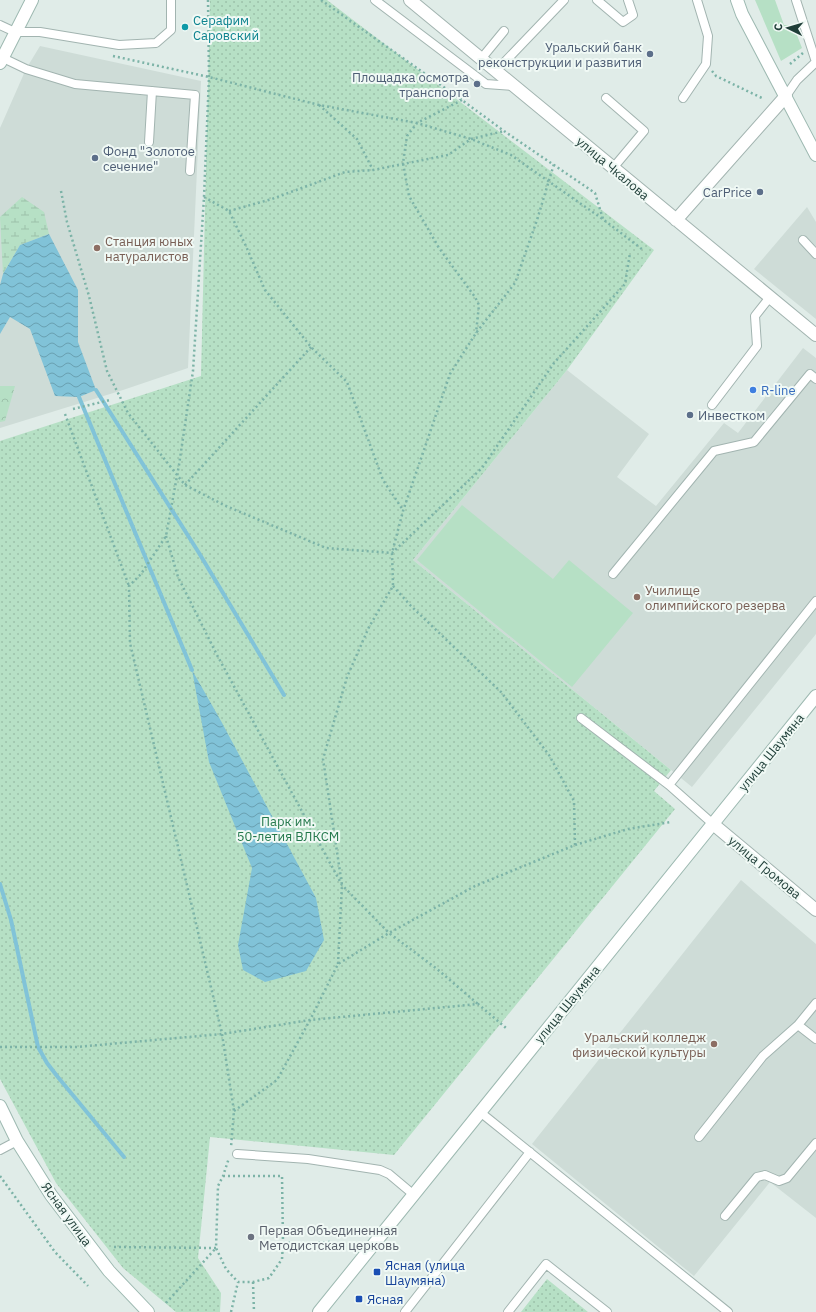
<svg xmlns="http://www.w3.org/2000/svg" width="816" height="1312" viewBox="0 0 816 1312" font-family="'IBM Plex Sans',sans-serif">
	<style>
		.built { fill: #cedcd7 }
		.grass { fill: #b6e0c5 }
		.forest { fill: url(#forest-crowns) }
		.wetland { fill: url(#wetland-marsh) }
		.park { fill: url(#park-dots) }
		.water { fill: url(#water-waves) }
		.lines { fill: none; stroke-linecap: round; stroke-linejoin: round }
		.stream { stroke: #81c3d8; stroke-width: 4 }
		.lane-casing { stroke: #a2b4b0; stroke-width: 10 }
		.street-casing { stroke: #a2b4b0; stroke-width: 14 }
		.secondary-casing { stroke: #9db9b1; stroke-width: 14 }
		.path { stroke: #7cb3a7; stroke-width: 2.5; stroke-dasharray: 2 3; stroke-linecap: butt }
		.lane { stroke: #fff; stroke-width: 8 }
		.street { stroke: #fff; stroke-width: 12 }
		.secondary { stroke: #fff; stroke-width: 12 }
		.culture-dot { fill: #0f9aa8; stroke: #f0f9f5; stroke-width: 1.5 }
		.service-dot { fill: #5c6f8a; stroke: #f0f9f5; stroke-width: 1.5 }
		.education-dot { fill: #8d6e63; stroke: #f0f9f5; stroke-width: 1.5 }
		.shop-dot { fill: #3f7fe0; stroke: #f0f9f5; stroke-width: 1.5 }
		.worship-dot { fill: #6b7280; stroke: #f0f9f5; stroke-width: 1.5 }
		.transit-dot { fill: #1a4fb4; stroke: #f0f9f5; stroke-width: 1.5 }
		.labels { text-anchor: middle; stroke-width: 4; stroke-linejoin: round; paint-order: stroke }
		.culture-label { font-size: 13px; fill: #0d838f; stroke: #f0f9f5; text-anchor: start }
		.service-label { font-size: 13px; fill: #4e5e75; stroke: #f0f9f5; text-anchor: end }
		.street-label { font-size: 13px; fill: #1f3e38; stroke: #f0f9f5 }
		.education-label { font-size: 13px; fill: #785e54; stroke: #f0f9f5; text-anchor: start }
		.shop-label { font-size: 13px; fill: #366cbe; stroke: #f0f9f5; text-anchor: start }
		.park-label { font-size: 13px; fill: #24794c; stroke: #f0f9f5 }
		.worship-label { font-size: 13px; fill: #5b616d; stroke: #f0f9f5; text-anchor: start }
		.transit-label { font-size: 13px; fill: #164399; stroke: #f0f9f5; text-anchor: start }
	</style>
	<defs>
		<pattern id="forest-crowns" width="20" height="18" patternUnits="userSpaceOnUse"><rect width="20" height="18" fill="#b6e0c5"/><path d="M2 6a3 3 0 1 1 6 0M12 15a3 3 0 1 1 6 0" fill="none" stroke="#9cc1aa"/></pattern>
		<pattern id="wetland-marsh" width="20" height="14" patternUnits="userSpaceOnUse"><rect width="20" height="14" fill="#b6e0c5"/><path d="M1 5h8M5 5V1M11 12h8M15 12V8" fill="none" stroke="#9cc1aa"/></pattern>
		<pattern id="park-dots" width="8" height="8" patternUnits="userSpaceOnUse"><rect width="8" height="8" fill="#b6e0c5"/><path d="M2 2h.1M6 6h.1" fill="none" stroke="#9cc1aa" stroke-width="1.8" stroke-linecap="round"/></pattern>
		<pattern id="water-waves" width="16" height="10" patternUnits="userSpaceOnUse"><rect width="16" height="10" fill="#81c3d8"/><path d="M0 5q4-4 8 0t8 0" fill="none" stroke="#69a0b0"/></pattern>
	</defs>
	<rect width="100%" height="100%" fill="#e0ece8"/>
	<path class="built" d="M40 46 201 81 188 368 123 390 0 428V128L26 69Z
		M807 207 816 222V319L754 269Z
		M803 348 816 358V634L692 787 413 560 567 370 649 434 617 477 656 506 724 423 738 433Z
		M741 880 816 944V1218L770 1182 694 1276 532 1144Z"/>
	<path class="grass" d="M755 0H775L784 25H789L795 30 802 48 781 61Z
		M462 505 553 579 569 560 633 613 572 687 417 560Z"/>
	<path class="forest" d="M0 386H15L5 421 0 422Z"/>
	<path class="wetland" d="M22 197 44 212 49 234 20 245 3 274 0 217Z"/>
	<path class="park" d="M210 0H327L654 250 567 370 413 560 671 770 654 791 675 809 394 1155 210 1137 198 1258 221 1293 220 1312H176L123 1268 56 1183 0 1079V441L201 376Z
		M547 1279 588 1312H521Z"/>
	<path class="water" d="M49 234 78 290V342L96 390 79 397 55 396 30 329 10 317 0 334V285L3 274 20 245Z
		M192 670 221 721 316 898 324 940 306 971 265 982 243 970 238 945 252 868 209 762Z"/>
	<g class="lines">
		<path class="stream" d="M96 390 199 553 284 695
			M79 397 192 670
			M0 884 11 920 38 1047 47 1063 57 1076 124 1157"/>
		<defs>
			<path id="lane" d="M375 0 486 84 514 86
				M597 0 623 22 633 15 628 0
				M796 0 816 62
				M0 25 15 32H40L119 45 156 43 171 30V0
				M3 58 26 69 75 84 195 95 190 171
				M481 59 504 31
				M496 71 564 0
				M786 96 797 80 816 62
				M606 98 644 131 613 168
				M683 98 706 64 708 36 697 0
				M149 142 152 91
				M803 240 816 254
				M712 405 757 346 755 316 770 297
				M613 574 714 451 754 442 810 374 816 379
				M581 718 669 785
				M713 824 669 785 816 601
				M816 1003 798 1025 816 1039
				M480 1112 728 1312
				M699 1137 763 1056 798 1025
				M0 1150 17 1141
				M237 1154 308 1159 380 1170 389 1174 414 1195
				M725 1216 757 1177 765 1175 779 1181 787 1178 816 1143
				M405 1312 530 1152
				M508 1312 546 1264 607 1312"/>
			<path id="street" d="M410 0 816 335
				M676 220 786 96
				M713 824 816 910"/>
			<path id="secondary" d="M737 0 742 14 816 155
				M0 63 32 0
				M0 1106 17 1141 51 1195 109 1271 148 1312
				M319 1312 816 696"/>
		</defs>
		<use href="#lane" class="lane-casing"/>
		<use href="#street" class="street-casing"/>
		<use href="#secondary" class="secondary-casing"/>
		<path class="path" d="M208 0 209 77 204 197 193 371 179 465 166 536 141 574 129 586 130 643 222 1034 234 1111 231 1147
			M321 0 462 100 504 131 595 193 603 219
			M113 56 209 77 319 105 417 123 471 139 511 155 604 220 643 250
			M790 64 803 53
			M712 71 716 76 764 99
			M462 100 417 123 407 136 403 163 409 196 439 248 475 297 479 305 476 333
			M319 105 357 139 373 170
			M61 191 67 222 89 296 107 371 128 413 185 485 226 506 326 548 392 553 482 468 554 363 625 284 630 253
			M204 197 229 211 245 244 265 290 311 347 347 382 383 480 403 510
			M229 211 272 199 345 172 373 170 448 155 471 139 504 131
			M73 409 110 400
			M65 414 129 586
			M185 485 311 347
			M166 536 178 577 217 655 342 885 389 933 437 969 478 1004
			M393 586 411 606 501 692 549 755 574 801 575 845
			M338 964 342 885 323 759 347 677 369 627 393 586 392 553 403 511 450 374 476 333 515 283 537 220 554 164
			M0 1047H76L222 1034 310 1020 478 1004 506 1028
			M234 1111 277 1080 310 1020 338 964 389 933 475 886 575 845 628 829 671 822
			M0 1176 55 1252 88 1286
			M223 1176H282L283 1243 282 1259 269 1278 253 1282H238L226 1269 216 1248 218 1186 223 1176 229 1158
			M283 1243 332 1242
			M114 1247 216 1248
			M253 1282 254 1312
			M166 1303 216 1248
			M231 1312 238 1282"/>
		<use href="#lane" class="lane"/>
		<use href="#street" class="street"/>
		<use href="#secondary" class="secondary"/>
	</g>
	<circle class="culture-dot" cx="185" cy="27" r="4"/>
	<g class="service-dot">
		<circle cx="650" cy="54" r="4"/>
		<circle cx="477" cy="84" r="4"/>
		<circle cx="95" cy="158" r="4"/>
		<circle cx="760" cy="192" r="4"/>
		<circle cx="690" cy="415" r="4"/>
	</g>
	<g class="education-dot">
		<circle cx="97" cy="248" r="4"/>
		<circle cx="637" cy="597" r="4"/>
		<circle cx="714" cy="1044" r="4"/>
	</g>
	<circle class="shop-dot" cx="753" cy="390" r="4"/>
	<circle class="worship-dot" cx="251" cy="1237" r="4"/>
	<g class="transit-dot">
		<rect x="373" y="1268" width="8" height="8" rx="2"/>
		<rect x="355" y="1295" width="8" height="8" rx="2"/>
	</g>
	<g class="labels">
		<g class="culture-label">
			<text x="193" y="25">Серафим<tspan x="193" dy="15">Саровский</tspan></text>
		</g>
		<g class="service-label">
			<text x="642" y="52">Уральский банк<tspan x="642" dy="15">реконструкции и развития</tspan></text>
			<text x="469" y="82">Площадка осмотра<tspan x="469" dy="15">транспорта</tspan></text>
			<text x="103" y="156" text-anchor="start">Фонд "Золотое<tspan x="103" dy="15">сечение"</tspan></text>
			<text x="752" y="197">CarPrice</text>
			<text x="698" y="420" text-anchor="start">Инвестком</text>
		</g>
		<g class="street-label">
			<text transform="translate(613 168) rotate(40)" y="5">улица Чкалова</text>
			<text transform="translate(771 752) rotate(-51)" y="5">улица Шаумяна</text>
			<text transform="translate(765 867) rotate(40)" y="5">улица Громова</text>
			<text transform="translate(567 1004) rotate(-51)" y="5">улица Шаумяна</text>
			<text transform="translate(67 1214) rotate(54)" y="5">Ясная улица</text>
		</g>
		<g class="education-label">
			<text x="105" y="246">Станция юных<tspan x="105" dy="15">натуралистов</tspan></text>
			<text x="645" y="595">Училище<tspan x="645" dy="15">олимпийского резерва</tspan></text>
			<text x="706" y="1042" text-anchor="end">Уральский колледж<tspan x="706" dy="15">физической культуры</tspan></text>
		</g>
		<g class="shop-label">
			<text x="761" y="395">R-line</text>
		</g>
		<g class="park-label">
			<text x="288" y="826">Парк им.<tspan x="288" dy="15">50-летия ВЛКСМ</tspan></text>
		</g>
		<g class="worship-label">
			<text x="259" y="1235">Первая Объединенная<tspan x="259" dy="15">Методистская церковь</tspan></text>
		</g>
		<g class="transit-label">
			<text x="385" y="1270">Ясная (улица<tspan x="385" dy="15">Шаумяна)</tspan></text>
			<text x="367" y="1304">Ясная</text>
		</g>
	</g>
	<g transform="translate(788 28) rotate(275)" stroke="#f0f9f5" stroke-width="3" paint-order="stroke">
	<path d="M0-3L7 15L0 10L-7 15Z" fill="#1f3e38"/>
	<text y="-6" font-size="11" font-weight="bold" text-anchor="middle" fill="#1f3e38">С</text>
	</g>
</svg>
